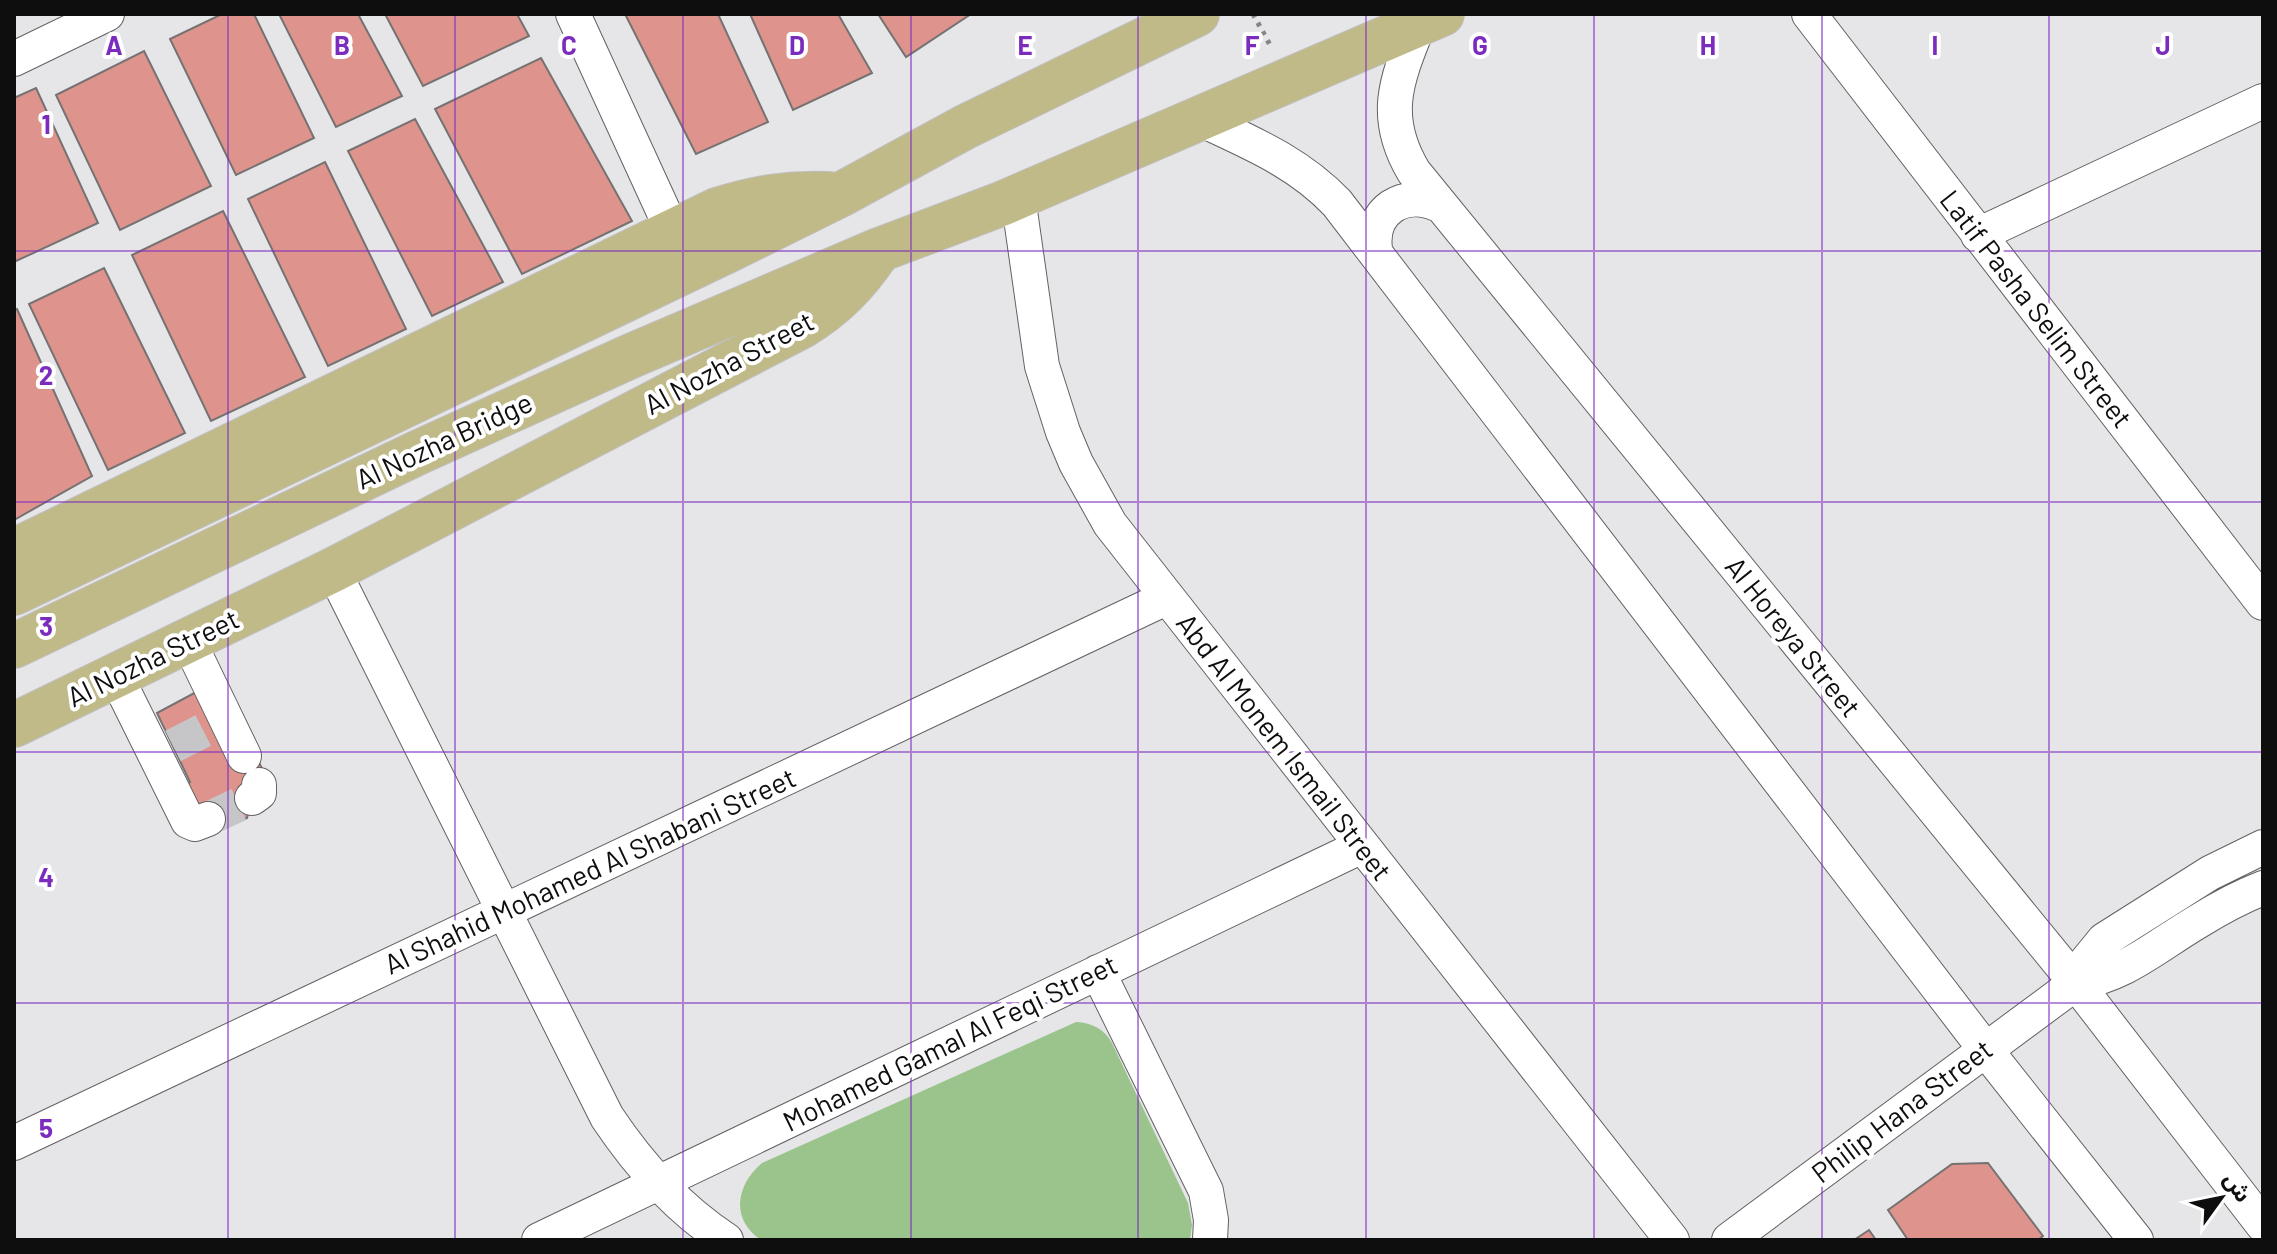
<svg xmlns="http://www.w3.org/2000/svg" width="2277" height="1254" viewBox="0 0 2277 1254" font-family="Barlow,'Noto Sans Arabic',sans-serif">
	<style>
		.green { fill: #9ac48b }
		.building { fill: #df938d; stroke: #757272; stroke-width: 2 }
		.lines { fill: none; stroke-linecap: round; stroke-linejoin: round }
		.minor-tunnel { stroke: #c6c6c8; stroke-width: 34; stroke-dasharray: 34 17; stroke-linecap: butt }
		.minor-casing { stroke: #626264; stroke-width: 36 }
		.major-casing { stroke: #c0c0c1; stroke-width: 46 }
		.path { stroke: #858587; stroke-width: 5; stroke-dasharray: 4 6; stroke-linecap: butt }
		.minor { stroke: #fff; stroke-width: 34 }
		.major { stroke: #c0b988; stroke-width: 44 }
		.grid { fill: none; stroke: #7b2cbf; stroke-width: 2; stroke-opacity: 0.55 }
		.labels { text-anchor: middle; stroke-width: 8; stroke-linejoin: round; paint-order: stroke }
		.street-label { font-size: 28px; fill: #0e0e0f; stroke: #fff }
		.grid-label { font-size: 26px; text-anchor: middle; font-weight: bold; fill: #7b2cbf; stroke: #fff; stroke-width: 8; stroke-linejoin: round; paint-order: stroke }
	</style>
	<rect width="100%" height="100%" fill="#e6e6e9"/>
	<path class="green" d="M1076 1022C1093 1023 1104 1029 1112 1043L1188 1203 1192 1225 1190 1240H761C730 1219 736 1185 762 1163Z"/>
	<path class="building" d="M222 14H254L314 138 236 175 170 39Z
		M279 14H358L402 96 336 127Z
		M385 14H517L529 36 423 86Z
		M625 14H718L768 122 696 154Z
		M750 14H838L872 73 793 110Z
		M878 14H971L906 57Z
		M144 51 211 186 120 230 56 95Z
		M541 58 632 221 522 274 435 109Z
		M36 88 98 223 14 262V98Z
		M415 119 503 282 432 316 348 151Z
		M325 162 406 329 328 366 248 199Z
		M223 211 305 377 211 421 132 255Z
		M104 268 185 433 108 470 29 304Z
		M17 309 92 476 14 520V310Z
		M198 691 253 751 268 780 252 798 247 818 216 832 178 789 190 782 157 713Z
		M1988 1163 2043 1236 2038 1240H1908L1888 1210 1952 1164Z
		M1869 1230 1876 1240H1854Z"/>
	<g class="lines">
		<path class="minor-tunnel" d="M173 746 214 725
			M208 819 252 798"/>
		<defs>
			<path id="minor" d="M573 14 673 232
				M1809 14 2263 603
				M1418 26C1396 81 1381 117 1414 172L2076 983 2263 1225
				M14 59 107 14
				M1200 119C1251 143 1298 162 1337 203L1985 1049 2136 1240
				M1018 197 1042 366 1063 432 1076 463 1110 524 1672 1240
				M1978 235 2263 101
				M1375 249C1370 210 1404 189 1439 205
				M333 570 607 1117C639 1165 677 1208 726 1240
				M188 640 244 756
				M116 676 188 821 195 824 208 819
				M252 798 259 793V785
				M1098 972 1206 1191 1211 1220 1210 1240
				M2076 983 2082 967 2104 940 2210 873 2263 847
				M14 1143 1166 598
				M539 1240 1362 846
				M1729 1240 2076 983C2125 975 2155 947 2197 922 2218 909 2240 897 2263 888"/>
			<path id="major" d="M14 551 717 210C755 198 789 192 829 194
				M14 593 733 248 840 195 965 127 1197 14
				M14 646 417 453 631 356 879 250 1001 204 1442 14
				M14 725 333 570 802 326C835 306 856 284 878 252"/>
		</defs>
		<use href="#minor" class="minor-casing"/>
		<use href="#major" class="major-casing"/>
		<path class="path" d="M1253 14 1270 45"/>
		<use href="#minor" class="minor"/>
		<use href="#major" class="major"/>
	</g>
	<path class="grid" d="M228 14V1240M455 14V1240M683 14V1240M911 14V1240M1138 14V1240M1366 14V1240M1594 14V1240M1822 14V1240M2049 14V1240M14 251H2263M14 502H2263M14 752H2263M14 1003H2263"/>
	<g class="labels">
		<g class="street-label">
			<text transform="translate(2036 309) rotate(52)" y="10">Latif Pasha Selim Street</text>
			<text transform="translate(729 363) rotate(-28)" y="10">Al Nozha Street</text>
			<text transform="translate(444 441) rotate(-25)" y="10">Al Nozha Bridge</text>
			<text transform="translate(1793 637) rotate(51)" y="10">Al Horeya Street</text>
			<text transform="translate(153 658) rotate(-26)" y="10">Al Nozha Street</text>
			<text transform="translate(1284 747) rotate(52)" y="10">Abd Al Monem Ismail Street</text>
			<text transform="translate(590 871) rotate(-25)" y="10">Al Shahid Mohamed Al Shabani Street</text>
			<text transform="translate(950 1043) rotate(-26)" y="10">Mohamed Gamal Al Feqi Street</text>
			<text transform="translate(1902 1111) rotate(-37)" y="10">Philip Hana Street</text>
		</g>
	</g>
	<g class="grid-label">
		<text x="114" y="55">A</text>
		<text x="342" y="55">B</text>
		<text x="569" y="55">C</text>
		<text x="797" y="55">D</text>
		<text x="1025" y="55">E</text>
		<text x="1252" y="55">F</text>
		<text x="1480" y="55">G</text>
		<text x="1708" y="55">H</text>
		<text x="1935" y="55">I</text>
		<text x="2163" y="55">J</text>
		<text x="46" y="134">1</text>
		<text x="46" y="385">2</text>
		<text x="46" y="636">3</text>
		<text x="46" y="887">4</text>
		<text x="46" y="1138">5</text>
	</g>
	<rect width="2277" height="1254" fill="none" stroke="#0e0e0f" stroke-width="32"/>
	<g transform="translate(2221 1198) rotate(57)" stroke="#ffffff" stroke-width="6" paint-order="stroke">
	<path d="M0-6L14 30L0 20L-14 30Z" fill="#0e0e0f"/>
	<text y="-12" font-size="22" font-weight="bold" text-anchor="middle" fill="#0e0e0f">ش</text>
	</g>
</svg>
